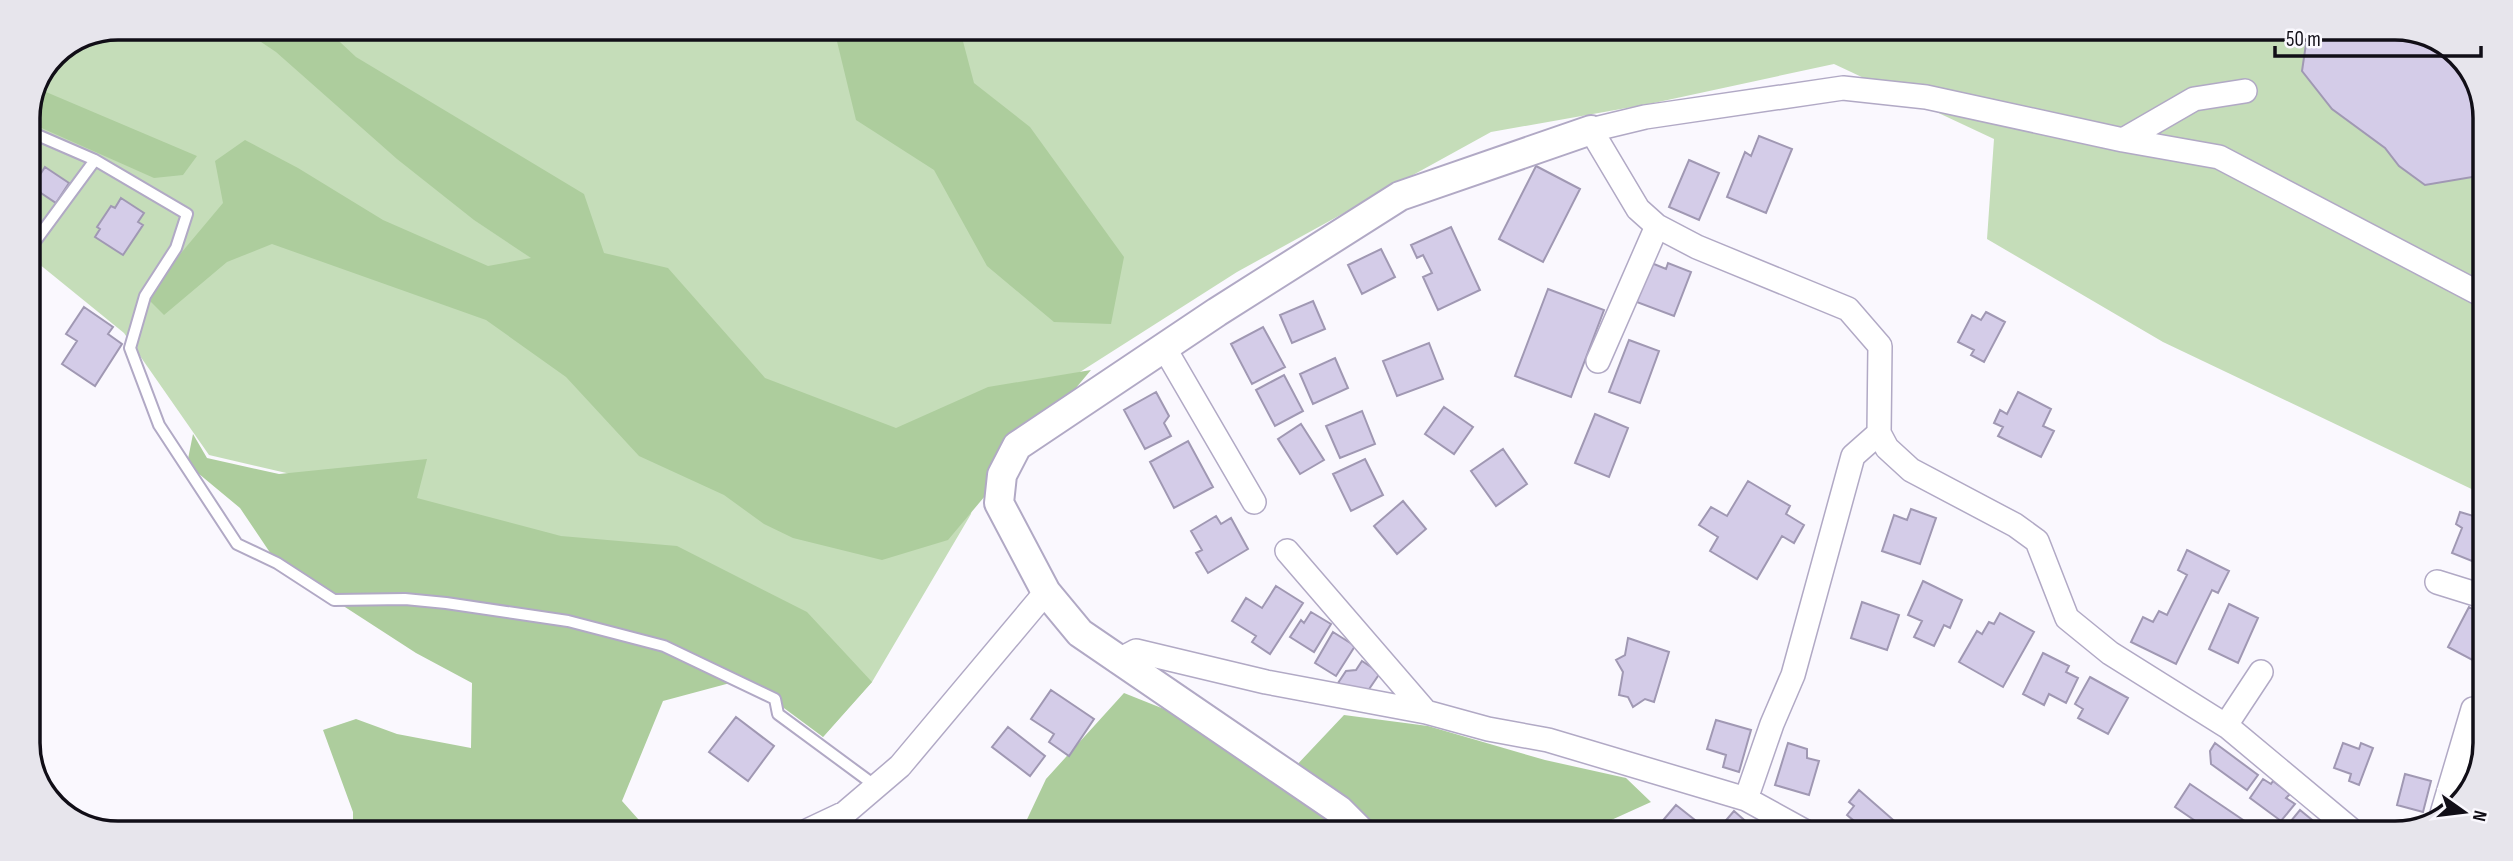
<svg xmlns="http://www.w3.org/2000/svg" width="2513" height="861" viewBox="0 0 2513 861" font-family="'Sofia Sans Condensed',sans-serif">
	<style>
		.green { fill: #c5ddb9 }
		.forest { fill: #adcd9d }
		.building { fill: #d4cce8; stroke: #a098b3; stroke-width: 2 }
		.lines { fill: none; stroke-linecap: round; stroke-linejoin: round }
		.service-casing { stroke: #b1a9c5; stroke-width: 14 }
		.minor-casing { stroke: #b1a9c5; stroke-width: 26 }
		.tertiary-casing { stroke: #b1a9c5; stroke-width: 32 }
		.service { stroke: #fff; stroke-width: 10 }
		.minor { stroke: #fff; stroke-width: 23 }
		.tertiary { stroke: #fff; stroke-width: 28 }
		.rim { fill: none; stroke: #110e17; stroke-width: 3.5 }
	</style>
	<rect width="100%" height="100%" fill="#faf8fe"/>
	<path class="green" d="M118 28 2423 33 2466 63 2485 112 2482 494 2163 342 1987 239 1994 139 1834 64 1649 104 1491 132 1237 272 984 433 971 514 872 682 823 737 688 566 209 455 124 333 28 255V113L55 54Z"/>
	<path class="forest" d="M240 28H325L356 57 584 194 604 253 668 268 765 378 896 428 988 387 1091 370 948 540 882 560 793 538 764 524 724 495 639 456 566 377 486 320 272 244 227 262 164 315 145 296 223 203 215 161 245 140 298 168 383 220 488 266 531 258 474 220 397 159 276 52Z
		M834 29 960 30 974 83 1030 127 1124 257 1111 324 1054 322 987 266 934 170 856 120Z
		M39 89 197 156 183 175 154 178 28 122V113Z
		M193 434 207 458 279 474 427 459 417 498 561 536 677 546 807 612 872 682 823 737 745 679 663 701 622 801 647 829H353V812L323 730 356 719 397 734 471 748 472 683 416 653 277 563 240 508 187 464Z
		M1124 693 1184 717 1293 769 1344 715 1428 726 1545 760 1626 778 1651 802 1587 831 1022 830 1046 779Z"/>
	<path class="building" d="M2314 32 2347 33 2362 40 2382 33H2413L2466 63 2485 112 2484 178 2478 176 2425 185 2399 166 2385 148 2332 109 2302 71 2307 37Z
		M1759 136 1792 149 1766 213 1727 197 1745 152 1751 156Z
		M28 154 38 161 28 175Z
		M1689 160 1719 173 1699 220 1669 207Z
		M1536 166 1580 189 1543 262 1499 239Z
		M45 167 69 183 56 203 32 187Z
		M121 198 144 213 138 222 143 225 123 255 95 237 100 229 97 227 111 206 115 208Z
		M1451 227 1480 290 1438 310 1423 277 1432 273 1423 255 1417 258 1411 245Z
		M1381 249 1395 277 1362 294 1348 265Z
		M1649 262 1666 269 1668 263 1691 272 1674 316 1634 301Z
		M1548 289 1604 310 1571 397 1515 376Z
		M1313 301 1325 329 1292 343 1280 315Z
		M84 307 113 327 108 334 122 344 95 386 62 364 77 341 66 334Z
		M1986 312 2005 322 1984 362 1971 355 1974 350 1958 342 1972 315 1981 320Z
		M1263 327 1285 367 1252 384 1231 344Z
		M1629 340 1659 351 1640 403 1609 392Z
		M1429 343 1443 379 1397 396 1383 361Z
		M1335 358 1348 388 1313 404 1300 374Z
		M1284 375 1303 411 1275 426 1256 390Z
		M1156 392 1169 416 1164 423 1171 436 1145 449 1124 410Z
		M2018 392 2051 409 2043 426 2054 431 2041 457 1998 436 2003 427 1994 423 2000 410 2007 414Z
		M1444 407 1473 427 1454 454 1425 434Z
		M1362 411 1375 444 1340 458 1326 426Z
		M1595 414 1628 428 1609 477 1575 463Z
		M1301 424 1324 460 1300 474 1278 439Z
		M1188 441 1213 487 1174 508 1150 462Z
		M1503 449 1527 484 1496 506 1471 471Z
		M1365 459 1383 495 1351 511 1333 474Z
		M1748 481 1790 506 1786 514 1804 525 1794 543 1782 536 1757 579 1710 551 1718 537 1699 525 1711 507 1727 516Z
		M1403 501 1426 529 1397 554 1374 526Z
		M1911 509 1936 518 1920 564 1882 551 1894 515 1907 520Z
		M2460 512 2477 517 2474 523 2482 526V565L2452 553 2462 528 2456 524Z
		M1216 516 1221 524 1231 518 1248 549 1208 573 1196 553 1202 550 1191 531Z
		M2187 550 2229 571 2218 593 2212 590 2176 664 2131 642 2143 617 2153 622 2159 611 2167 615 2187 575 2178 570Z
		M1923 581 1962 600 1950 628 1944 625 1934 646 1914 637 1922 621 1908 615Z
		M1276 586 1303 603 1270 654 1252 642 1256 636 1232 621 1246 598 1262 608Z
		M1862 602 1899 615 1887 650 1851 638Z
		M2229 604 2258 618 2238 663 2209 649Z
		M2469 607 2481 614V657L2478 663 2448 647Z
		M1311 612 1331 624 1314 652 1290 637 1301 620 1304 623Z
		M2000 613 2034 632 2003 687 1959 662 1977 631 1982 634 1989 622 1994 624Z
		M1333 632 1355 646 1336 676 1315 663Z
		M1628 638 1669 652 1654 702 1645 699 1633 707 1628 697 1619 695 1623 672 1616 660 1625 655Z
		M2043 653 2069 666 2066 672 2078 678 2066 703 2049 694 2044 705 2023 694Z
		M1362 661 1380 673 1365 695 1338 683 1346 671 1356 670Z
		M2090 677 2128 698 2108 734 2078 718 2083 709 2075 704Z
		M1051 690 1094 719 1069 756 1049 742 1054 734 1031 719Z
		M736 717 774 746 748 781 709 752Z
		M1716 720 1751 730 1739 772 1723 767 1726 755 1707 749Z
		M1008 727 1045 756 1030 776 992 747Z
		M1788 743 1807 749V758L1819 761 1809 795 1775 785Z
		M2215 743 2258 775 2247 790 2211 764 2210 751Z
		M2343 743 2359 749 2361 743 2373 748 2359 785 2349 781 2351 774 2334 768Z
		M2405 774 2431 781 2423 812 2397 805Z
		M2263 779 2271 784 2273 781 2290 794 2286 798 2295 804 2281 821 2250 798Z
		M2190 784 2252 826 2247 833H2213L2175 807Z
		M1859 790 1899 825 1893 832H1854L1848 827 1853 820 1847 815 1854 806 1849 802Z
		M1676 805 1700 824 1695 832 1654 831Z
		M2300 810 2328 833H2281Z
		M1734 811 1758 832H1716Z"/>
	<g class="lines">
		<defs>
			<path id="service" d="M28 131 95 160
				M28 251 95 160 187 214 176 248 145 296 130 348 159 425 237 544 277 563 334 600 405 599 446 603 568 621 664 646 775 699 778 714 877 787"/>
			<path id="minor" d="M2123 140 2194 99 2245 91
				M1165 349 1254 502
				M1598 361 1657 226
				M2437 582 2482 596
				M1117 661 1136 651 1266 682 1426 712 1287 551
				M1426 712 1488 729 1548 740 1746 799 1806 832
				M2226 725 2261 672
				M1746 799 1772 724 1793 675 1853 456 1879 433
				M2441 817 2473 709
				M809 830 845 813 900 766 1046 592
				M2355 833 2228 727 2110 653 2067 618 2037 541 2015 525 1911 470 1887 448 1879 433 1880 346 1848 309 1697 247 1657 226 1638 209 1591 130 1645 117 1843 88 1926 97 2123 140 2219 157 2484 296"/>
			<path id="tertiary" d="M1360 831 1339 810 1080 633 1046 592 999 503 1002 475 1017 446 1217 312 1400 196 1591 130"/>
		</defs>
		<use href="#service" class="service-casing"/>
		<use href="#minor" class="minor-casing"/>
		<use href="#tertiary" class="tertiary-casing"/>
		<use href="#service" class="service"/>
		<use href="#minor" class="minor"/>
		<use href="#tertiary" class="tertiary"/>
	</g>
	<path d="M0 0H2513V861H0ZM118 40H2395A78 78 0 0 1 2473 118V743A78 78 0 0 1 2395 821H118A78 78 0 0 1 40 743V118A78 78 0 0 1 118 40Z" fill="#e7e5ec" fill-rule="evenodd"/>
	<path class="rim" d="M118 40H2395A78 78 0 0 1 2473 118V743A78 78 0 0 1 2395 821H118A78 78 0 0 1 40 743V118A78 78 0 0 1 118 40Z"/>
	<g transform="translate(2464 812) rotate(104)" stroke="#faf8fe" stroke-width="5" paint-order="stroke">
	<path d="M0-5L12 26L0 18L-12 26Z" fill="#110e17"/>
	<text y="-10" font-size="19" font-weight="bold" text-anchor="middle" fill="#110e17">N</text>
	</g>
	<path d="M2275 46v10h206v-10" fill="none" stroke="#110e17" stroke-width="3.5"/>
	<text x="2286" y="46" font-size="21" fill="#110e17" stroke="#faf8fe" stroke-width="5" paint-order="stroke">50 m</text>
</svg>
